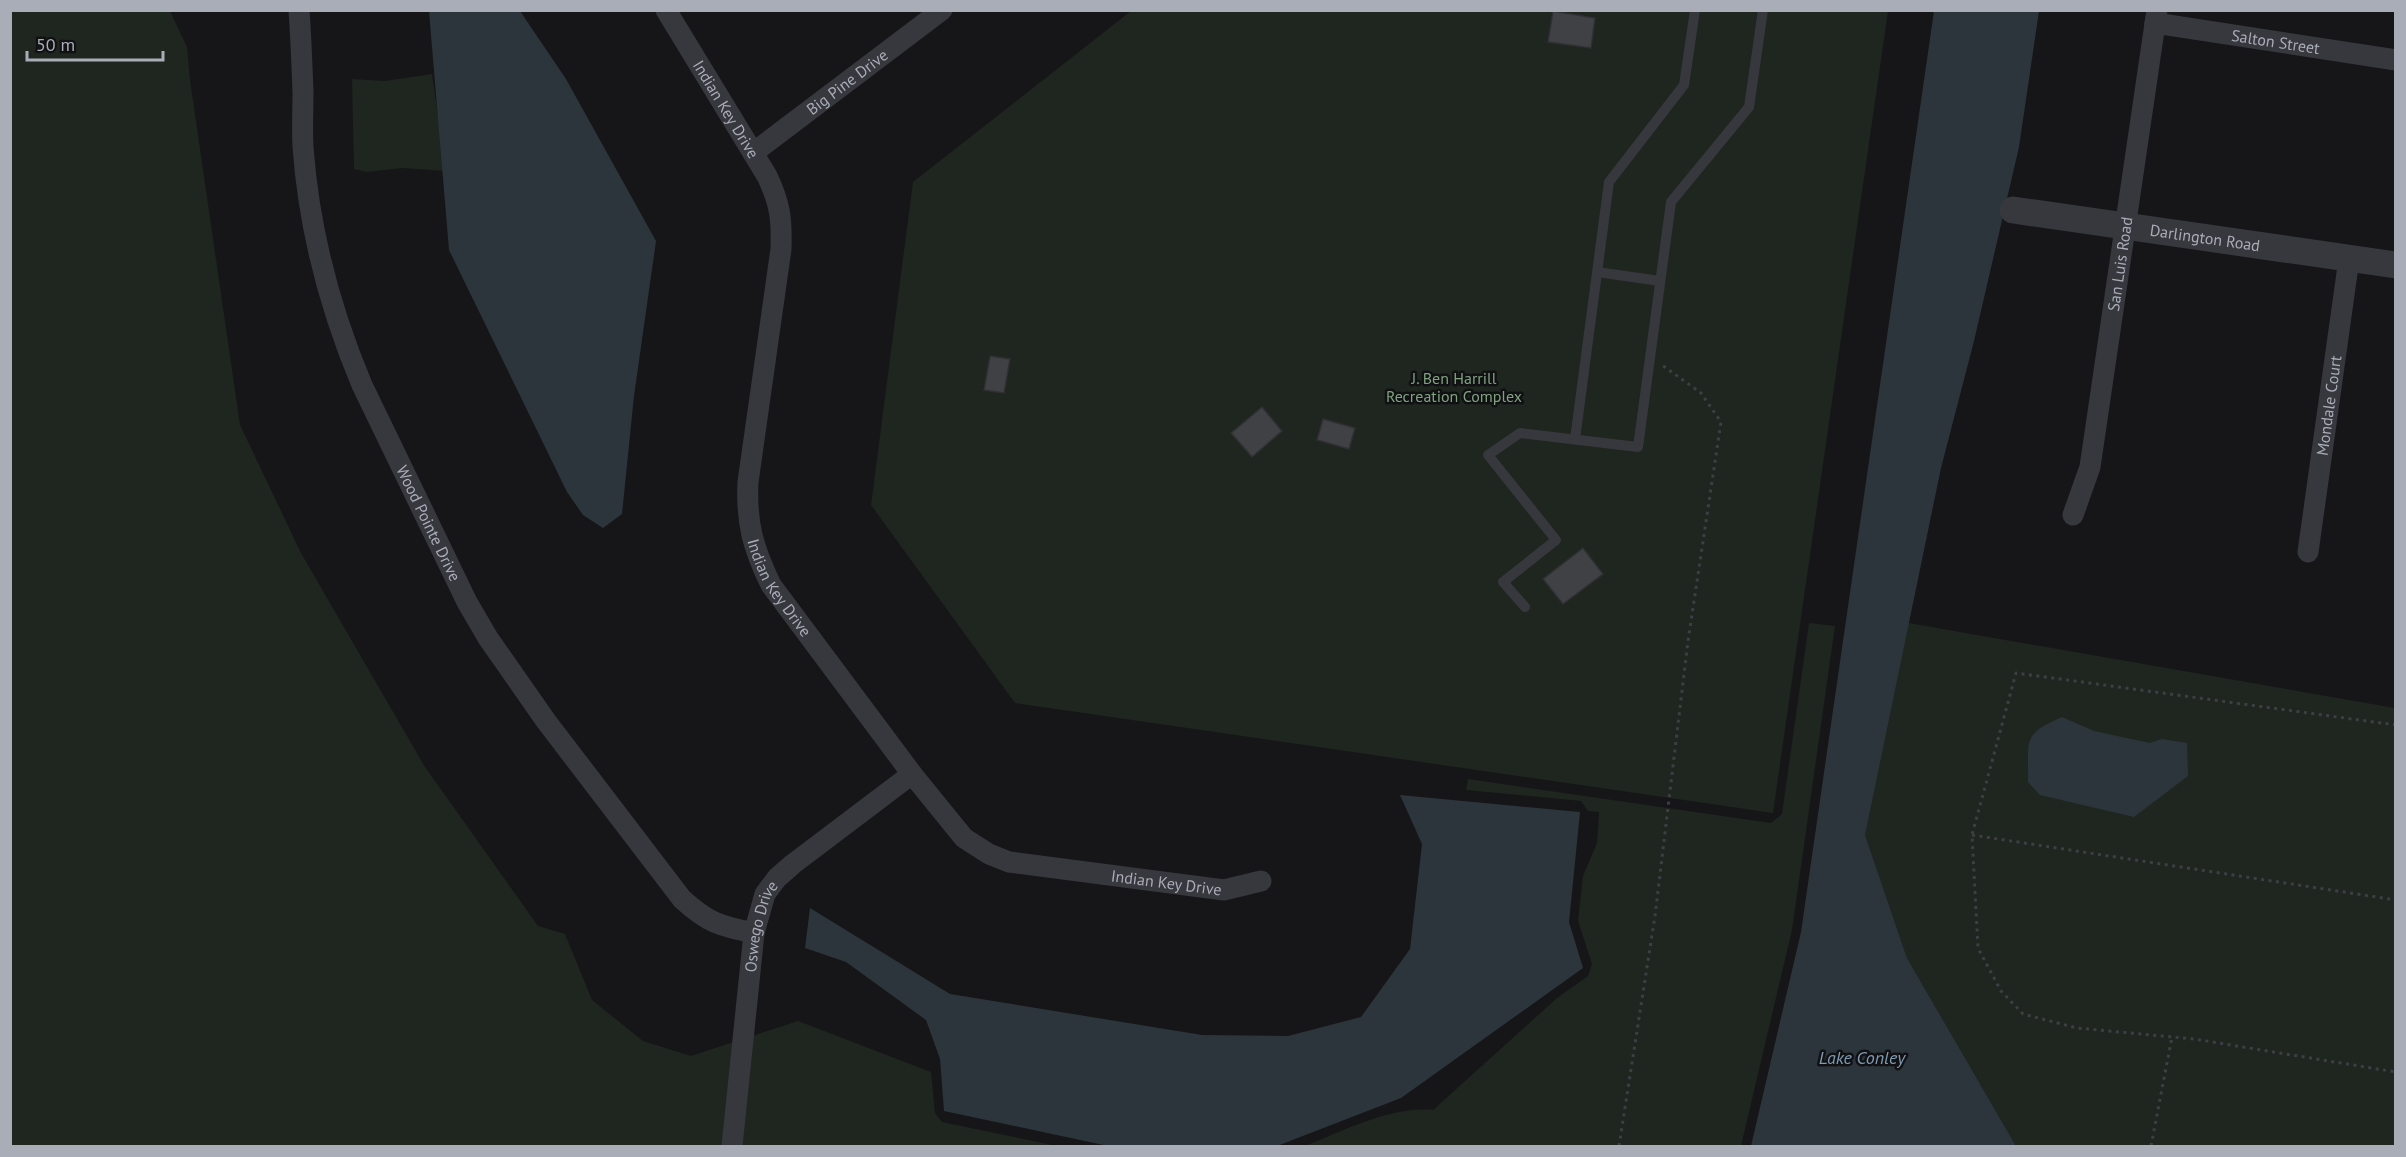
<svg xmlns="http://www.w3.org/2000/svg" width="2406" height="1157" viewBox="0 0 2406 1157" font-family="'PT Sans',sans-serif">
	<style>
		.green { fill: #1e261f }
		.water { fill: #2c353c }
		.building { fill: #404145; stroke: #303034; stroke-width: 1.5 }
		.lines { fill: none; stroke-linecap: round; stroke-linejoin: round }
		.path { stroke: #3d3f44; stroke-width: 3; stroke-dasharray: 3 4.5; stroke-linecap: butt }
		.service { stroke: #37383d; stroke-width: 10 }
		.minor { stroke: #37383d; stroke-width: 21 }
		.tertiary { stroke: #37383d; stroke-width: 27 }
		.labels { text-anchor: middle; stroke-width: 5; stroke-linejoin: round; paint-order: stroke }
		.street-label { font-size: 16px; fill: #a8adb8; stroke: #111113 }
		.park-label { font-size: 16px; fill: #7fa381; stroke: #111113 }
		.water-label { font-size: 18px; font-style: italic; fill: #7f9bb3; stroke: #111113 }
	</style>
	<rect width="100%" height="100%" fill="#161618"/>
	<path class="green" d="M10 11H170L187 47 190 80 240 425 301 553 425 767 538 926 565 934 592 1000 643 1041 691 1056 798 1021 931 1072 935 1113 942 1122 1057 1146H11Z
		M1131 11H1888L1773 813 1015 703 871 505 913 182Z
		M432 74 446 171 402 168 367 172 354 169 352 79 385 81Z
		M1886 619 2395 708V1146H2016L1907 958 1865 835Z
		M1809 623 1835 626 1792 930 1741 1146H1305C1344 1131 1390 1106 1433 1110L1557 998 1588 976 1592 964 1578 921 1583 876 1597 843 1599 812 1588 811 1581 801 1466 790 1468 779 1771 823 1782 814Z"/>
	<path class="water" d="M429 11H520L566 79 656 241 634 396 622 514 603 528 583 515 567 492 449 250Z
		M1934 11H2039L2019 147 1974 341 1941 468 1865 835 1907 958 2016 1146H1751L1801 932Z
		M2062 717 2094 731 2150 743 2162 739 2187 743 2188 776 2134 817 2040 795 2028 782C2029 740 2021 735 2062 717Z
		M1400 795 1580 812 1569 922 1583 968 1401 1098 1277 1146H1108L944 1111 940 1059 926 1020 846 962 805 948 810 908 950 994 1202 1035 1288 1036 1361 1017 1410 949 1422 844Z"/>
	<path class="building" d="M1553 11 1595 18 1591 48 1548 42Z
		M990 356 1010 359 1004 393 984 390Z
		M1262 407 1282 431 1252 457 1231 433Z
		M1323 419 1355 428 1349 449 1317 440Z
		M1583 548 1603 574 1563 604 1543 579Z"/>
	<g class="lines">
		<path class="path" d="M2396 725 2016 673 1972 835 1978 948 2001 991 2023 1014 2077 1028 2194 1039 2396 1072
			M1972 835 2396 900
			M1619 1146 1655 916 1688 641 1721 422 1701 393 1662 365
			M2151 1146 2172 1037"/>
		<path class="service" d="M1597 272 1660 281
			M1575 439 1609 182 1684 85 1695 10
			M1525 607 1503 582 1556 540 1488 455 1520 433 1638 447 1671 202 1749 107 1763 10"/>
		<g class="minor">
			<path id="s1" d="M299 10C301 38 302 65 303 92 303 111 302 129 303 147 309 229 330 309 362 385L467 602 488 638 546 721 682 899C708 923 720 926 754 933"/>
			<path id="s2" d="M666 10 767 176C780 203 782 219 781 249L748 482C746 523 753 548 771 585L912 774 964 838 989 854 1009 862 1224 890 1261 881"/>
			<path id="s3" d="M2155 23 2396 60"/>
			<path id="s4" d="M753 153 942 10"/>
			<path id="s5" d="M2073 515 2090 467 2157 10"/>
			<path id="s6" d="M2308 552 2349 259"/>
			<path id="s7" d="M732 1146 754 933 765 894 777 878 793 864 912 774"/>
		</g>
		<path class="tertiary" id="s8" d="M2013 210 2396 265"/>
	</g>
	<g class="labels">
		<g class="street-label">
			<text dy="6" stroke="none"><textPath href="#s3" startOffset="122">Salton Street</textPath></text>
			<text dy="6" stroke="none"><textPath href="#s4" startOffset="118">Big Pine Drive</textPath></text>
			<text dy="6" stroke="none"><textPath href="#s2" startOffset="116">Indian Key Drive</textPath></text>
			<text dy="6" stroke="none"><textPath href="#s8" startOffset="194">Darlington Road</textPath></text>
			<text dy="6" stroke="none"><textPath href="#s5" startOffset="256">San Luis Road</textPath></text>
			<text dy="6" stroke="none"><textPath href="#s6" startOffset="148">Mondale Court</textPath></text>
			<text dy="6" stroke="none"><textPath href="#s1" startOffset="537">Wood Pointe Drive</textPath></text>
			<text dy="6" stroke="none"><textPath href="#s2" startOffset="618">Indian Key Drive</textPath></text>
			<text dy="6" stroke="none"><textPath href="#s2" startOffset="1140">Indian Key Drive</textPath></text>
			<text dy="6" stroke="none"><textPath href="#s7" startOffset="222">Oswego Drive</textPath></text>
		</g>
		<g class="park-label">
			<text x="1454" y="384">J. Ben Harrill<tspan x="1454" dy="18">Recreation Complex</tspan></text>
		</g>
		<g class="water-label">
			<text x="1862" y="1064">Lake Conley</text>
		</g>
	</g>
	<rect width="2406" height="1157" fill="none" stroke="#a8adb8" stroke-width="24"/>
	<path d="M27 51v9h136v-9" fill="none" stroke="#a8adb8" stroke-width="3"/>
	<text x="36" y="51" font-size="18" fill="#a8adb8" stroke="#111113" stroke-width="4.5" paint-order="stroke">50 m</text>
</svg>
